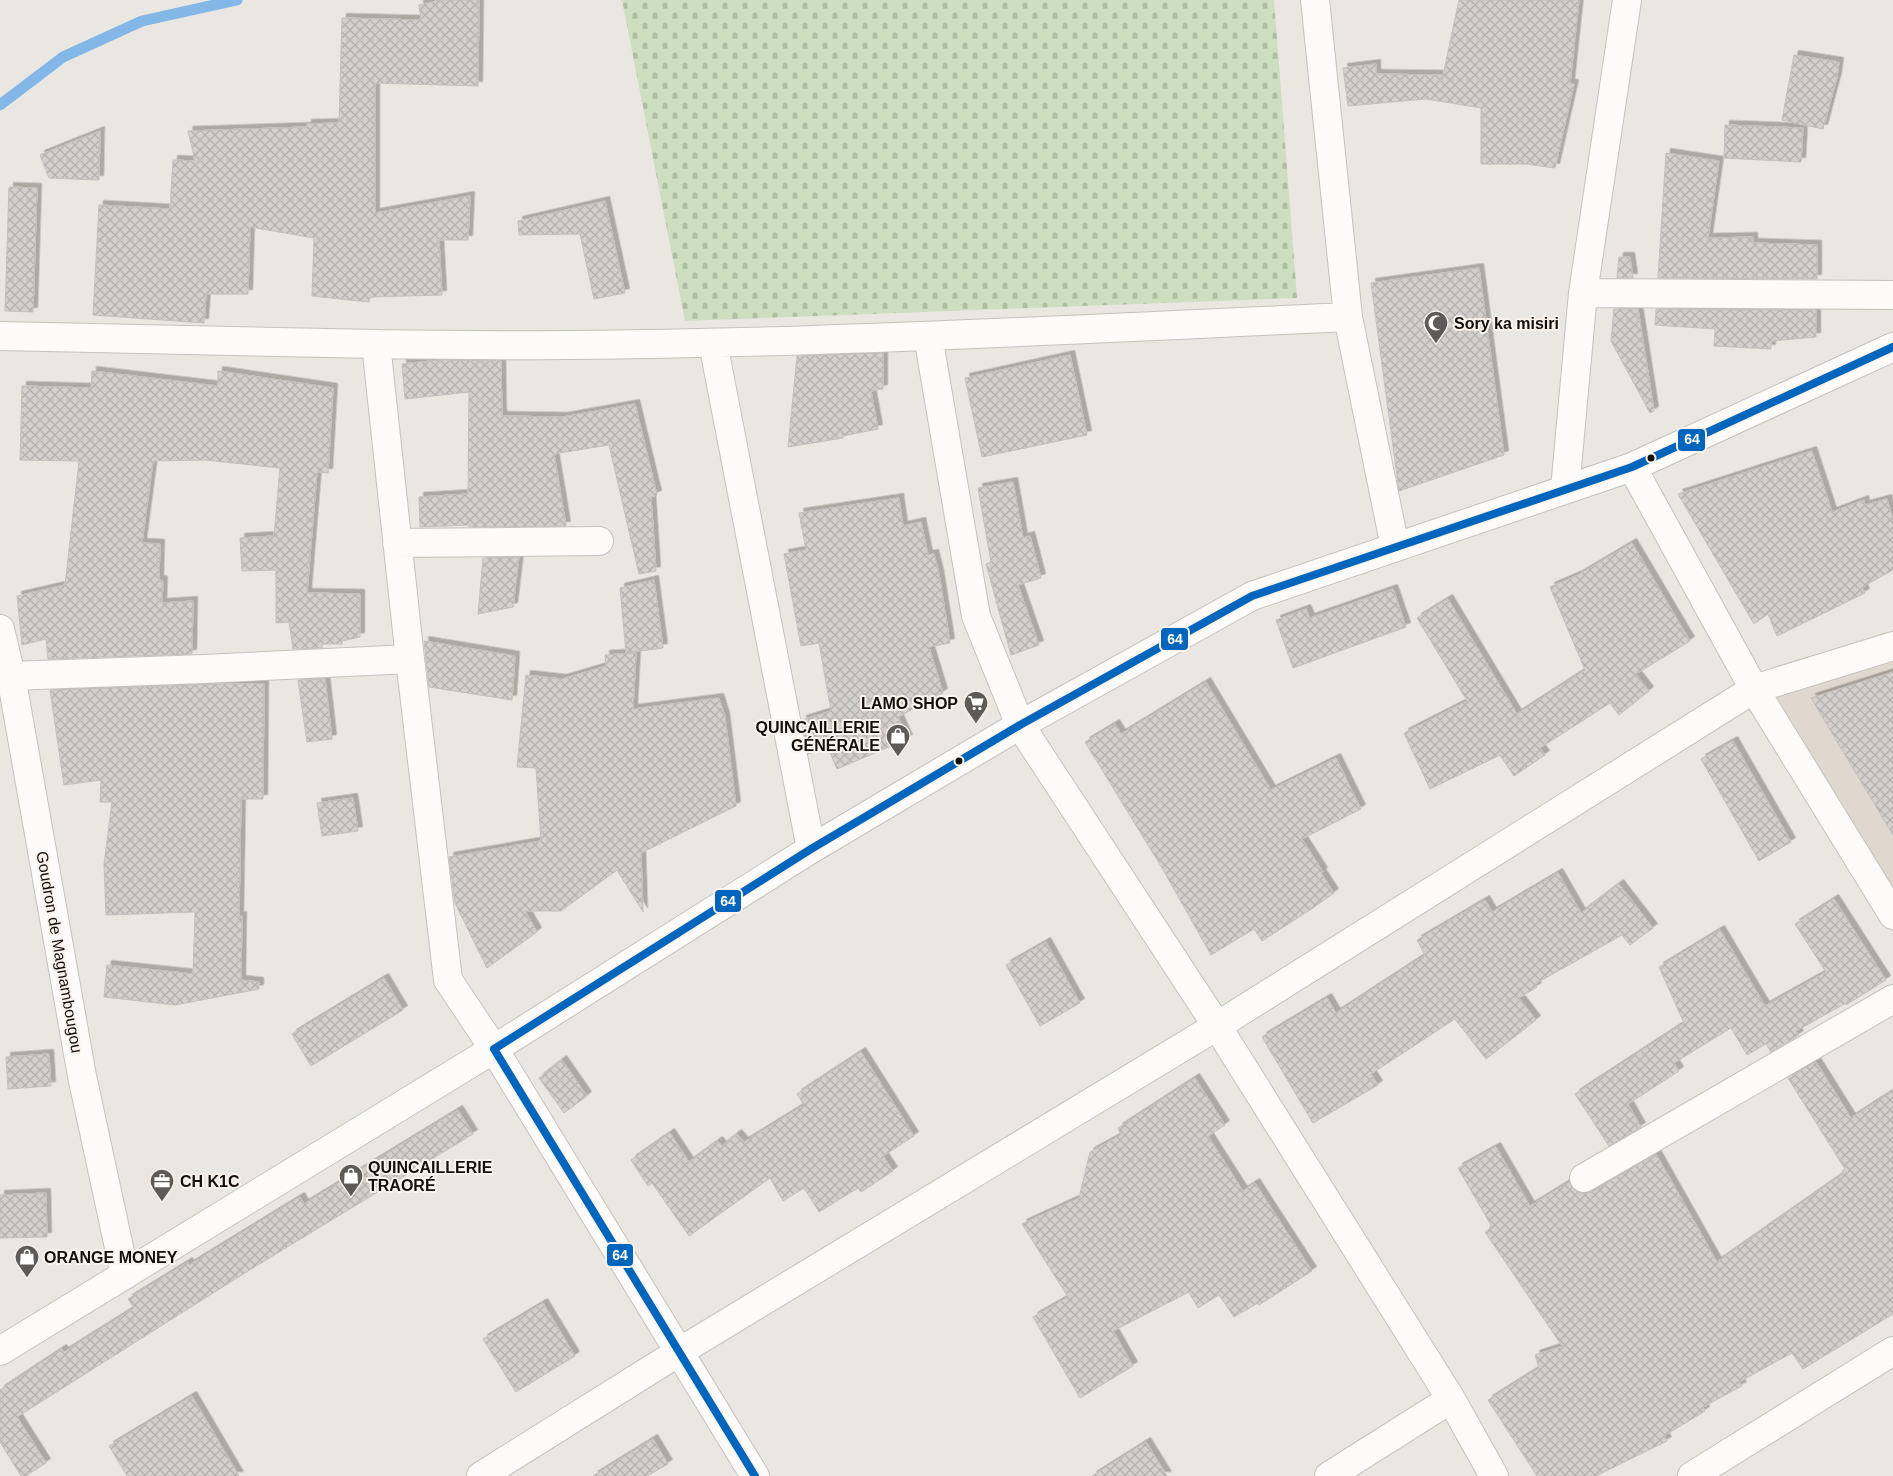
<svg xmlns="http://www.w3.org/2000/svg" width="1893" height="1476" viewBox="0 0 1893 1476" font-family="Helvetica,sans-serif">
	<style>
		.built { fill: #e0d8ce }
		.cemetery { fill: url(#cemetery-stones) }
		.lines { fill: none; stroke-linecap: round; stroke-linejoin: round }
		.stream { stroke: #83b7e7; stroke-width: 11 }
		.building { fill: url(#building-cross-hatch); stroke: #c2bfbd; filter: url(#shadow) }
		.street-casing { stroke: #c5c2be; stroke-width: 30 }
		.street { stroke: #fcfbfa; stroke-width: 28 }
		.bus-1-casing { stroke: #fbf3eb; stroke-width: 11 }
		.bus-1 { stroke: #0065bd; stroke-width: 8 }
		.bus-dot { fill: #120f0c; stroke: #fbf3eb; stroke-width: 2 }
		.labels { text-anchor: middle; stroke-width: 4; stroke-linejoin: round; paint-order: stroke }
		.poi-label { font-size: 16px; font-weight: bold; fill: #120f0c; stroke: #fbf3eb; text-anchor: start }
		.street-label { font-size: 16px; fill: #120f0c; stroke: #fbf3eb }
		.line-badge { stroke: #fbf3eb; stroke-width: 2 }
		.badge-label { font-size: 14px; text-anchor: middle; font-weight: bold; fill: #fff }
	</style>
	<defs>
		<pattern id="cemetery-stones" width="16" height="16" patternUnits="userSpaceOnUse" patternTransform="scale(1.25)"><rect width="16" height="16" fill="#cddfbf"/><path d="M2 7V4a2 2 0 0 1 4 0v3zM10 15v-3a2 2 0 0 1 4 0v3z" fill="#afbea3"/></pattern>
		<pattern id="building-cross-hatch" width="8" height="8" patternUnits="userSpaceOnUse" patternTransform="scale(1.25)"><rect width="8" height="8" fill="#d2cfcd"/><path d="M0 0l8 8M0 8l8-8" fill="none" stroke="#b3b1af"/></pattern>
		<filter id="shadow"><feDropShadow dx="4.5" dy="-4.5" stdDeviation="0" flood-color="#0004"/></filter>
	</defs>
	<rect width="100%" height="100%" fill="#eae6e1"/>
	<path class="built" d="M1893 655V893L1765 692Z"/>
	<path class="cemetery" d="M622 0H1274L1297 298 685 321Z"/>
	<g class="lines">
		<path class="stream" d="M0 105 63 57 142 21 237 0"/>
	</g>
	<path class="building" d="M440 0H479L478 86 375 83V213L470 196 468 240H439L442 295 370 297 369 302 312 296 314 238 250 227 248 294H206L204 323 93 315 99 205 170 209 173 160 195 161 188 131 307 127V124L339 123 342 18 421 20 419 5Z
		M1459 0H1579L1570 84H1574L1555 168 1526 164H1481V108L1426 99 1348 106 1343 68 1376 64V74L1443 75Z
		M1794 55 1839 62 1837 77 1823 129 1782 120Z
		M1725 125 1803 128 1801 162 1724 158Z
		M100 131 99 180 49 178 40 155Z
		M1666 153 1719 161 1708 238 1753 237V243L1817 245V279L1658 278Z
		M9 187 37 188 33 312 5 311Z
		M605 201 625 293 594 299 580 234 519 235 518 221Z
		M1619 257H1630L1633 278H1617Z
		M1479 268 1504 455 1399 491 1371 283Z
		M1614 309H1638L1654 411 1650 413 1611 341Z
		M1656 309 1816 310V337L1771 341V349L1714 346 1715 329 1655 325Z
		M883 353V389L871 391 878 429 843 436V438L788 447 797 356Z
		M1070 355 1087 435 982 457 965 378Z
		M441 360 501 361 502 416 563 417 635 404 657 495 651 497 656 571 639 574 609 445 554 454 566 526 469 527V525L420 527 419 497 468 494 469 392 405 399 402 364Z
		M92 371 218 386V371L333 388 328 473 317 472 307 593 360 594V637L342 641V644H322V648L293 649 289 622 276 623V570L242 571 240 538 274 536 280 468 205 460 153 461 142 543 160 544 159 580 163 581 162 603 193 601 192 654 48 659 46 639 22 645 17 596 65 585 79 461 20 460 22 386 91 388Z
		M1812 451 1832 512 1864 500 1865 505 1887 499 1893 520V570L1862 587 1865 593 1777 636 1768 614 1754 624 1678 494Z
		M1013 482 1023 538 1030 536 1041 578 1018 585 1039 645 1011 655 986 564 991 562 978 488Z
		M899 498 903 526 921 522 928 555 934 554 939 574 950 643 929 647 943 693 898 717 908 739 837 769 828 748 808 754 802 720 831 711 819 643 801 646 784 554 806 550 799 513Z
		M1632 543 1690 641 1636 674 1649 691 1619 715 1610 703 1540 748 1545 755 1514 776 1500 755 1430 789 1404 733 1467 701 1417 618 1448 599 1517 714 1585 670 1550 587 1578 575Z
		M519 557 513 607 478 614 483 558Z
		M654 580 663 648 626 653 620 588Z
		M1393 589 1406 627 1293 668 1276 620 1306 609 1310 618Z
		M424 641 515 656 512 700 429 687Z
		M636 653 633 709 719 698 725 717 736 806 641 853 643 912 617 870 561 911H525L537 932 487 968 455 903 449 857 541 841 536 768 517 767 526 675 562 679 606 666 605 655Z
		M1893 672V835L1811 698Z
		M325 679 332 739 307 742 298 680Z
		M1206 682 1271 790 1336 758 1361 809 1302 839 1323 872 1321 873 1334 893 1313 908 1262 941 1254 929 1211 955 1162 868 1085 742 1115 724 1121 734Z
		M223 684H264L263 799H241L239 917 242 916 241 980 259 982V989L175 1005 104 997 107 965 193 974 195 912 106 915 104 864 112 802H100L101 780 64 785 50 690Z
		M1733 741 1791 842 1759 861 1701 759Z
		M353 798 358 831 322 836 317 803Z
		M1558 873 1581 913 1619 884 1653 928 1630 945 1622 935 1535 984 1537 987 1519 998 1536 1020 1486 1059 1455 1019 1371 1074 1378 1085 1313 1123 1262 1037 1327 998 1336 1013 1425 955 1417 940 1485 900 1492 912Z
		M1834 899 1886 980 1846 1005V1003L1796 1031 1799 1035 1771 1052 1766 1044 1747 1055 1731 1028 1674 1063 1679 1071 1628 1104 1641 1127 1609 1146 1575 1094 1684 1023 1659 967 1720 930 1765 1006 1826 972 1795 924Z
		M1046 942 1080 1003 1040 1026 1006 965Z
		M384 978 403 1010 311 1066 292 1034Z
		M861 1052 914 1136 883 1156 893 1171 861 1192 858 1188 819 1212 804 1188 783 1201 770 1178 689 1236 652 1183 648 1186 631 1160 670 1133 689 1162 718 1141 722 1146 737 1134 744 1142 804 1105 797 1094Z
		M49 1054 51 1086 8 1089 6 1057Z
		M562 1060 587 1096 564 1113 539 1078Z
		M1816 1062 1851 1118 1893 1091V1314L1803 1369 1792 1353 1739 1382 1742 1386 1703 1407 1705 1411 1664 1436 1667 1441 1596 1476H1537L1488 1400 1539 1368 1535 1355 1562 1346 1485 1232 1492 1227 1458 1168 1496 1147 1530 1206 1569 1182 1571 1186 1577 1192 1585 1194 1592 1192 1656 1154 1717 1262 1844 1173 1842 1171 1845 1169 1788 1078Z
		M1195 1078 1225 1125 1208 1136 1243 1191 1255 1183 1312 1271 1259 1305 1258 1303 1234 1317 1219 1295 1198 1308 1189 1292 1113 1331 1133 1366 1080 1398 1033 1317 1068 1297 1022 1224 1079 1198 1090 1152 1121 1135 1118 1128Z
		M458 1110 473 1134 248 1271 17 1417 46 1463 26 1476H21L0 1442V1390L62 1349 64 1352 134 1308 128 1299 188 1262 189 1265 300 1197 304 1204Z
		M46 1193 47 1237 0 1238V1195Z
		M543 1303 575 1356 516 1392 483 1339Z
		M192 1396 239 1476H127L109 1446Z
		M653 1439 668 1464 647 1476H593Z
		M1146 1442 1167 1476H1092Z"/>
	<g class="lines">
		<defs>
			<path id="street" d="M1583 293 1893 295
				M1348 317 1395 547
				M0 336 376 344
				M928 336 976 616 1020 725 1217 1026 1451 1399 1494 1476
				M713 343 811 849
				M1632 467 1754 689 1893 915
				M1565 489 1583 293 1627 0
				M397 543 599 541
				M0 629 11 676 82 1076 125 1275
				M11 676 204 669 410 659
				M1584 1178 1893 999
				M0 1351 494 1049 811 849 1020 725 1252 596 1632 467 1893 347
				M481 1476 679 1352 1217 1026 1754 689 1893 646
				M755 1476 494 1049 448 980 410 659 376 344C700 350 1024 332 1348 317L1315 0
				M1329 1476 1451 1399
				M1692 1476 1893 1351"/>
		</defs>
		<use href="#street" class="street-casing"/>
		<use href="#street" class="street"/>
		<defs>
			<path id="bus-1" d="M755 1476 494 1049 811 849 1020 725 1252 596 1632 467 1893 347"/>
		</defs>
		<use href="#bus-1" class="bus-1-casing"/>
		<use href="#bus-1" class="bus-1"/>
	</g>
	<defs>
		<symbol id="mosque-pin" viewBox="-11 -11 22 30"><path d="M0 17L-7.5 6A9.5 9.5 0 1 1 7.5 6Z" fill="#5e5a57" stroke="#fbf3eb"/><path d="M3.5-4.9A6 6 0 1 0 3.5 4.9A5 5 0 1 1 3.5-4.9Z" fill="#fff"/></symbol>
		<symbol id="supermarket-pin" viewBox="-11 -11 22 30"><path d="M0 17L-7.5 6A9.5 9.5 0 1 1 7.5 6Z" fill="#5e5a57" stroke="#fbf3eb"/><path d="M-6-5.5h2.5l.6 2H6L4.5 2H-2.5L-4.4-4H-6ZM-1.5 3.2a1.3 1.3 0 1 0 .1 0ZM3 3.2a1.3 1.3 0 1 0 .1 0Z" fill="#fff"/></symbol>
		<symbol id="shop-pin" viewBox="-11 -11 22 30"><path d="M0 17L-7.5 6A9.5 9.5 0 1 1 7.5 6Z" fill="#5e5a57" stroke="#fbf3eb"/><path d="M-5-2.5h2.3a2.7 3.5 0 0 1 5.4 0H5L5.5 6h-11ZM-1.5-2.5h3a1.5 2.3 0 0 0-3 0Z" fill="#fff"/></symbol>
		<symbol id="office-pin" viewBox="-11 -11 22 30"><path d="M0 17L-7.5 6A9.5 9.5 0 1 1 7.5 6Z" fill="#5e5a57" stroke="#fbf3eb"/><path d="M-6-3h4V-5.5h4V-3h4V5H-6ZM-1-4.5V-3h2v-1.5ZM-6 0V1H6V0Z" fill="#fff"/></symbol>
	</defs>
	<g fill-rule="evenodd">
		<use href="#mosque-pin" x="1422" y="309" width="28" height="38"/>
		<use href="#supermarket-pin" x="962" y="689" width="28" height="38"/>
		<use href="#shop-pin" x="884" y="722" width="28" height="38"/>
		<use href="#shop-pin" x="337" y="1162" width="28" height="38"/>
		<use href="#office-pin" x="148" y="1167" width="28" height="38"/>
		<use href="#shop-pin" x="13" y="1243" width="28" height="38"/>
	</g>
	<g class="bus-dot">
		<circle cx="1651" cy="458" r="4.5"/>
		<circle cx="959" cy="761" r="4.5"/>
	</g>
	<g class="labels">
		<g class="poi-label">
			<text x="1454" y="329">Sory ka misiri</text>
			<text x="958" y="709" text-anchor="end">LAMO SHOP</text>
			<text x="880" y="733" text-anchor="end">QUINCAILLERIE<tspan x="880" dy="18">GÉNÉRALE</tspan></text>
			<text x="368" y="1173">QUINCAILLERIE<tspan x="368" dy="18">TRAORÉ</tspan></text>
			<text x="180" y="1187">CH K1C</text>
			<text x="44" y="1263">ORANGE MONEY</text>
		</g>
		<g class="street-label">
			<text transform="translate(60 952) rotate(80)" y="6">Goudron de Magnambougou</text>
		</g>
	</g>
	<g class="line-badge">
		<rect x="1677" y="428" width="29" height="24" rx="5" fill="#0065bd"/>
		<rect x="1160" y="627" width="29" height="24" rx="5" fill="#0065bd"/>
		<rect x="714" y="889" width="28" height="24" rx="5" fill="#0065bd"/>
		<rect x="606" y="1243" width="28" height="24" rx="5" fill="#0065bd"/>
	</g>
	<g class="badge-label">
		<text x="1692" y="444">64</text>
		<text x="1175" y="644">64</text>
		<text x="728" y="906">64</text>
		<text x="620" y="1260">64</text>
	</g>
</svg>
